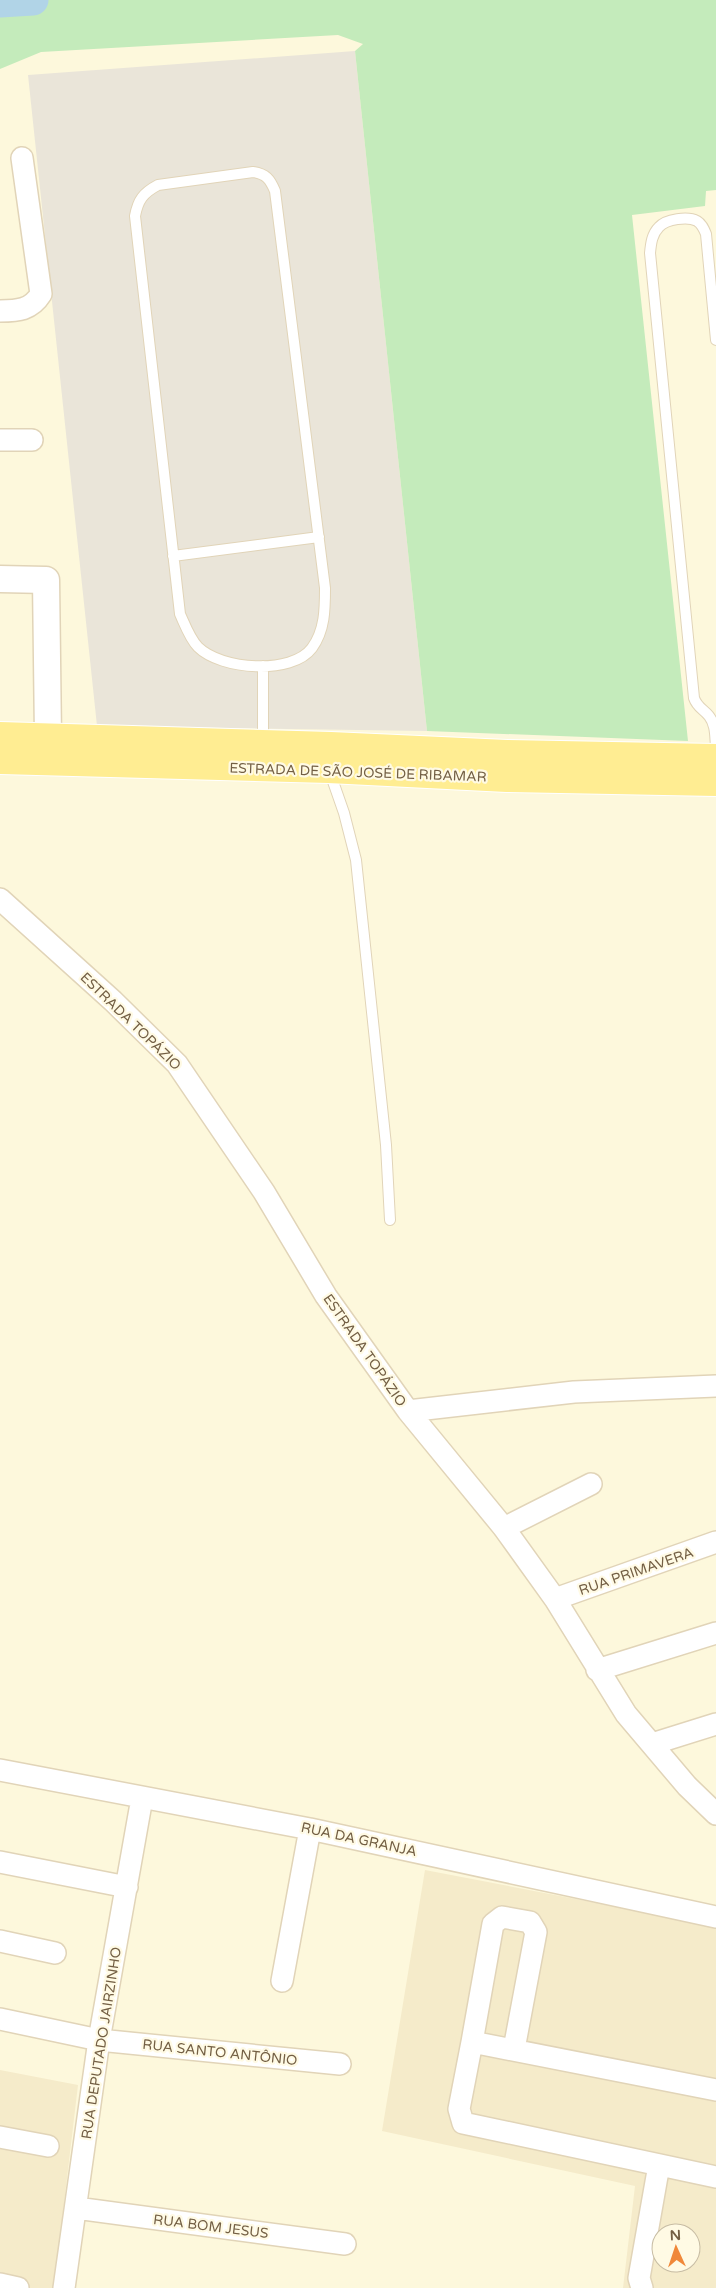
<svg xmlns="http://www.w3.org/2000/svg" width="716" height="2288" viewBox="0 0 716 2288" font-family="'Varela Round',sans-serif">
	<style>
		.residential { fill: #f5ebca; fill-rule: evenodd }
		.industrial { fill: #eae5d9 }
		.green { fill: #c4ebbb }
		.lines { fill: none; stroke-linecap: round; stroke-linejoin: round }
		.river { stroke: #b1d4e7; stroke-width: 31 }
		.service-casing { stroke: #e1d4b8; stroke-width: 12 }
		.minor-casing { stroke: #e1d4b8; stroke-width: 24 }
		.tertiary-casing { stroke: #e1d4b8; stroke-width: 29 }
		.primary-casing { stroke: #fff; stroke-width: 30 }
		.service { stroke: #fff; stroke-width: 10 }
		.minor { stroke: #fff; stroke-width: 21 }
		.tertiary { stroke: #fff; stroke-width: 26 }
		.primary { stroke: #ffed92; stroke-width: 28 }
		.labels { text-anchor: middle; stroke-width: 4.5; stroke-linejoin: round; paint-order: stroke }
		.street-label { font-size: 14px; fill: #735f44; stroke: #fffae4 }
	</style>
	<rect width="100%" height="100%" fill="#fdf8dc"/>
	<path class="residential" d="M425 1870 716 1926V2288H623L635 2186 382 2131ZM661 2233H691V2263H661Z
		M0 2070 78 2085 54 2288H0Z"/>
	<path class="industrial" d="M355 51 427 731 97 726 28 75Z"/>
	<path class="green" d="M0 0H716V190L706 191 705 206 632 215 688 741 427 731 355 51 363 44 338 35 41 52 0 69Z"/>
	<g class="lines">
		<path class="river" d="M0 2 33 0"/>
		<defs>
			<path id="service" d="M253 172C266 174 270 179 275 191L325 588C325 609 325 630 312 648 292 675 221 670 198 647 190 639 185 625 180 614L135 216C138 200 143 193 158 185Z
				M716 340 706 234C704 229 702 224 697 221 688 216 666 219 659 227 652 234 651 243 650 253L694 698C697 707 703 709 709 716 716 725 715 736 716 747
				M173 556 319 537
				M263 743V666
				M329 770 344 813 356 860 386 1145 390 1220"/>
			<path id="minor" d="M0 311C18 311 31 310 41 294L22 158
				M0 440H32
				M0 899 113 1001 177 1064 264 1192 326 1296 408 1411 504 1528 555 1599 626 1714 687 1786 716 1814
				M408 1411 574 1392 716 1386
				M504 1528 591 1484
				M555 1599 716 1542
				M597 1670 716 1633
				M652 1744 716 1724
				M0 1770 310 1829 716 1917
				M0 1862 127 1887
				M0 1941 55 1953
				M282 1981 310 1829
				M0 2019 99 2040 340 2064
				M472 2042 493 1924 502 1917 530 1922 536 1932 514 2049
				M716 2090 472 2042 459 2109 463 2123 716 2177
				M0 2137 48 2146
				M76 2208 345 2244
				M0 2284 18 2288
				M64 2288 99 2040 142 1798
				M642 2288 639 2278 659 2165"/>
			<path id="tertiary" d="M0 579 46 580 48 738"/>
			<path id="primary" d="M0 736 331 746 507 754 716 758
				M0 760 329 769 507 778 716 782"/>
		</defs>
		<use href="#service" class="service-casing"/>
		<use href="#minor" class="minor-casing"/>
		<use href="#tertiary" class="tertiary-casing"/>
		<use href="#primary" class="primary-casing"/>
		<use href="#service" class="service"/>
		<use href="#minor" class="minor"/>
		<use href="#tertiary" class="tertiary"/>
		<use href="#primary" class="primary"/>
	</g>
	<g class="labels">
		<g class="street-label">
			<text transform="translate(358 772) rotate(2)" y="5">ESTRADA DE SÃO JOSÉ DE RIBAMAR</text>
			<text transform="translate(131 1021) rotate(44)" y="5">ESTRADA TOPÁZIO</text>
			<text transform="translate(365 1350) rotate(55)" y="5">ESTRADA TOPÁZIO</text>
			<text transform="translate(636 1571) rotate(-19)" y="5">RUA PRIMAVERA</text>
			<text transform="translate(359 1839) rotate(12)" y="5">RUA DA GRANJA</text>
			<text transform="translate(101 2043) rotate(-81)" y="5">RUA DEPUTADO JAIRZINHO</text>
			<text transform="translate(220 2052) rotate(6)" y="5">RUA SANTO ANTÔNIO</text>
			<text transform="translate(211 2226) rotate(7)" y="5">RUA BOM JESUS</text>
		</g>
	</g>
	<g transform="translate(676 2248) rotate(357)"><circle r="24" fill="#fffae4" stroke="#c7bca4"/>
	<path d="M0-4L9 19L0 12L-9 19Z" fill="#f08839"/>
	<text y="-8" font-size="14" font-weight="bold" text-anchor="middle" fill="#735f44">N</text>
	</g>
</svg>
